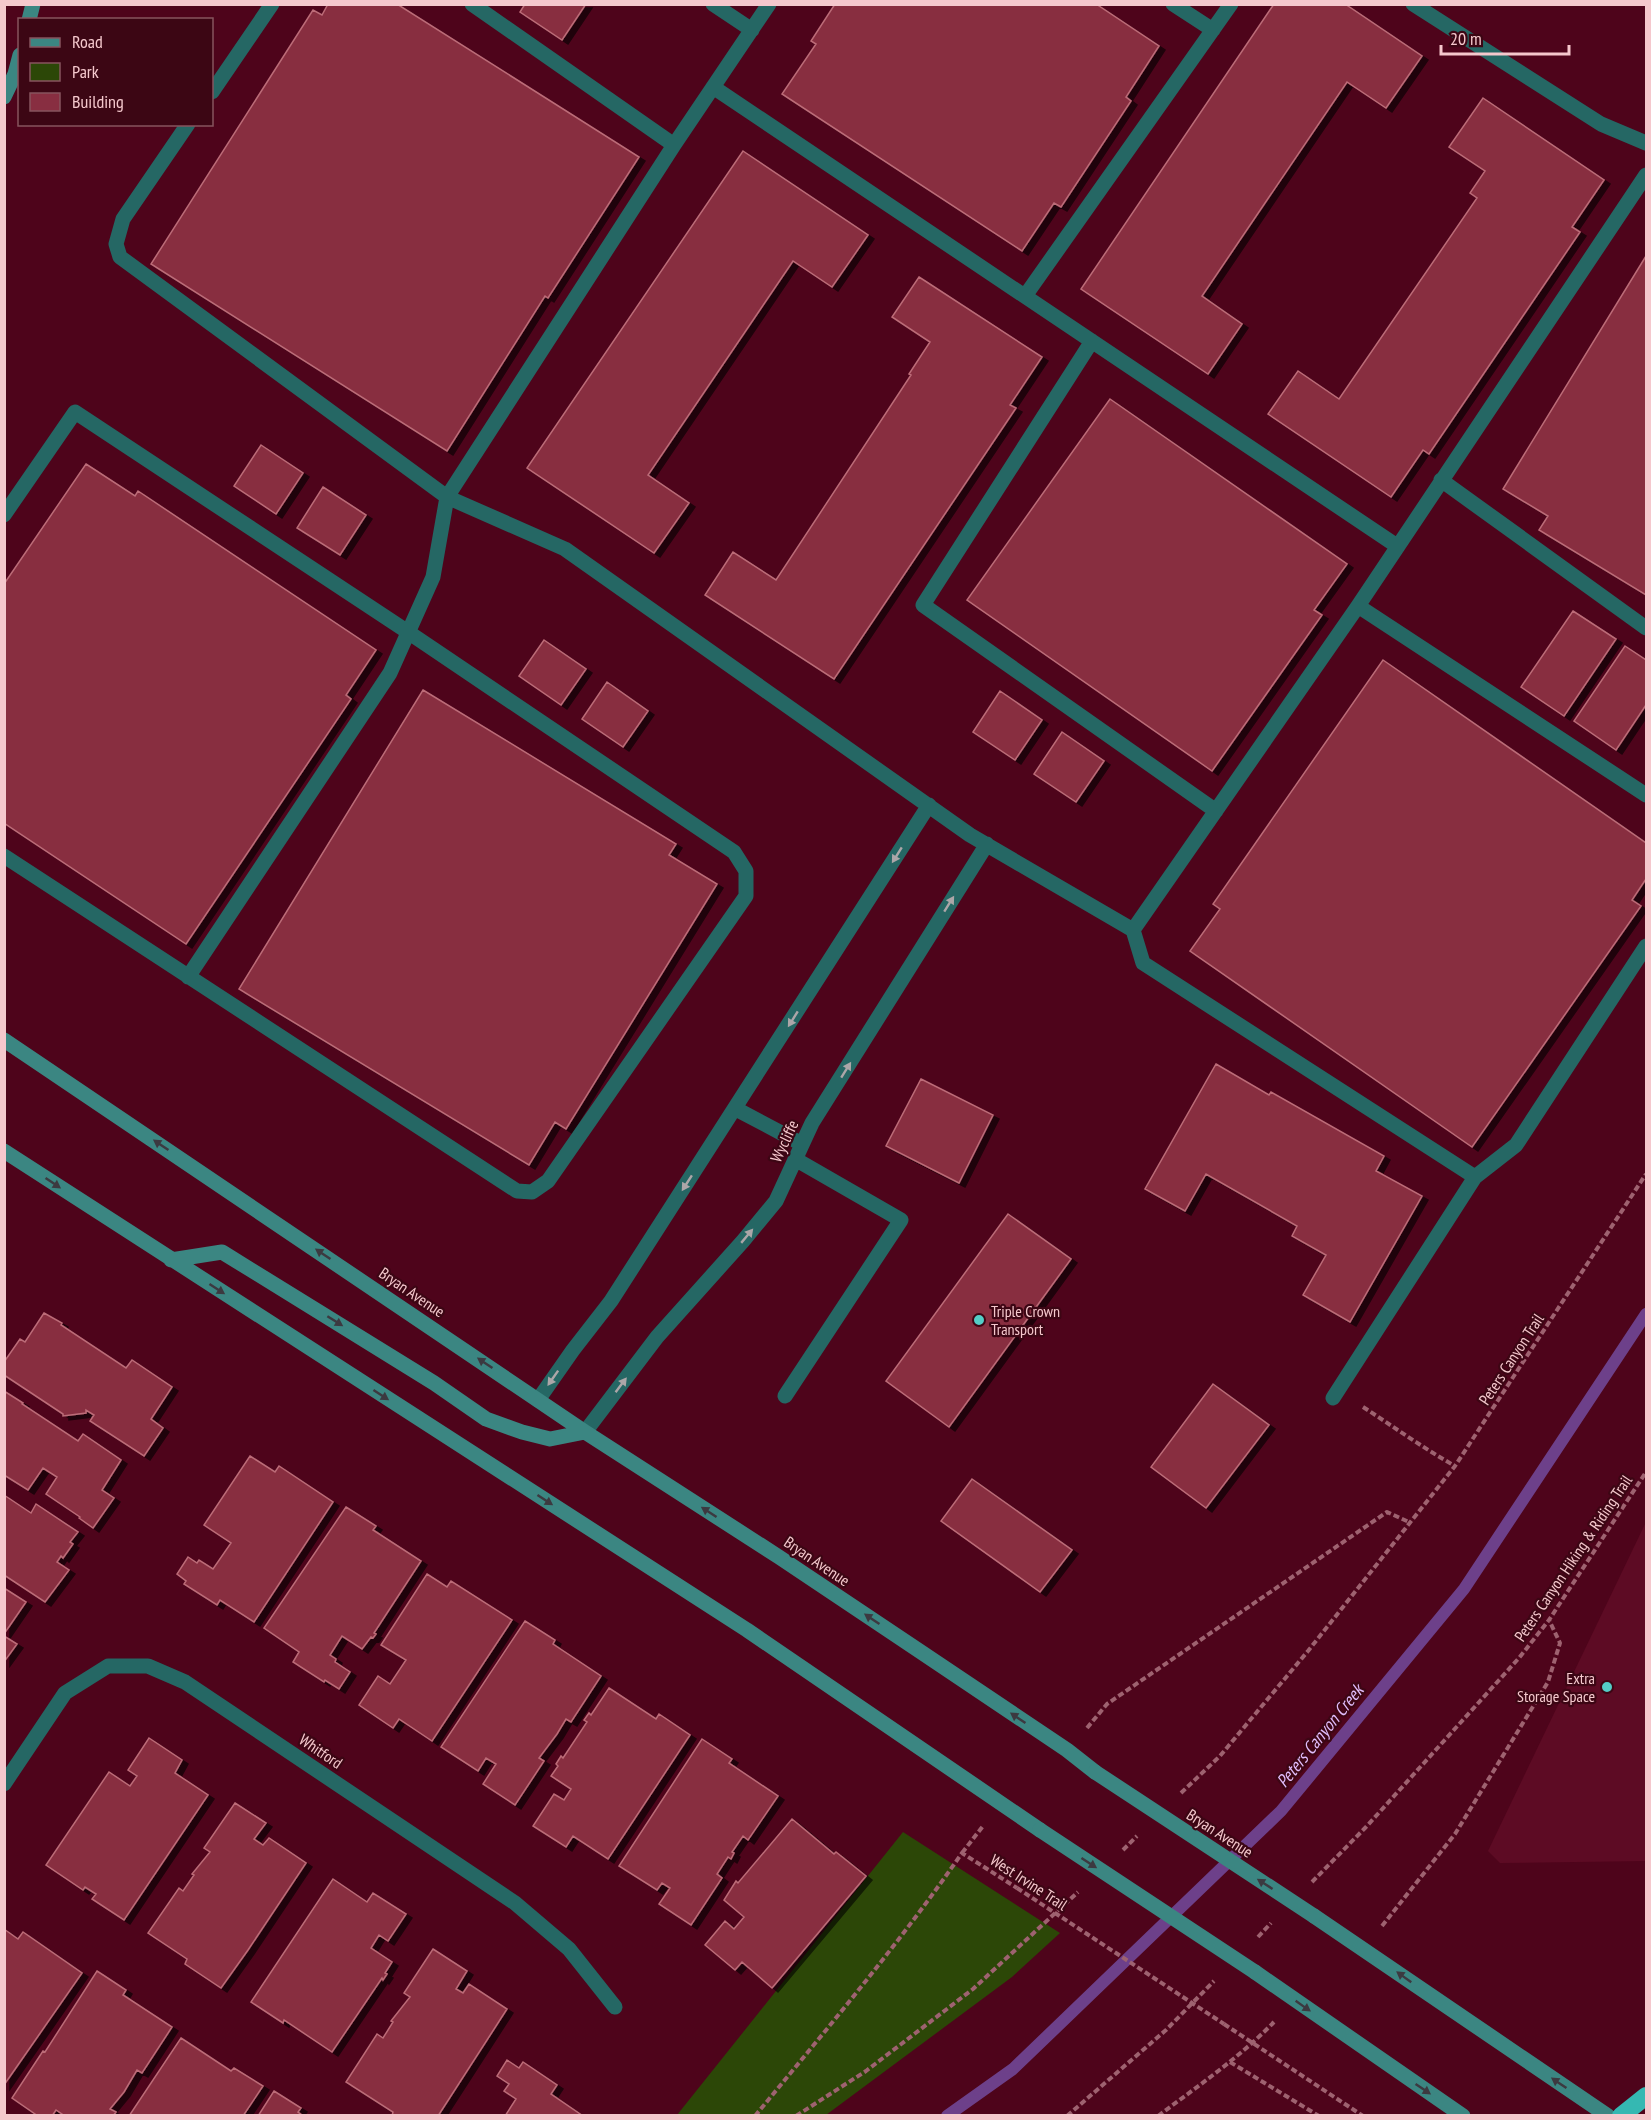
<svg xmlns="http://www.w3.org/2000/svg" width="1651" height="2120" viewBox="0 0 1651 2120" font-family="'PT Sans Narrow',sans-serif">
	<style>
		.built { fill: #5d0b24 }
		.green { fill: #2c4707 }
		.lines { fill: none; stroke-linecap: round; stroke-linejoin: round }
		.stream { stroke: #6d408a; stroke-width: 12 }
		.building { fill: #882e41; stroke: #bc6c78; stroke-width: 1.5; filter: url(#shadow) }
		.path { stroke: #9e6270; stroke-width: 4; stroke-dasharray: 6 3; stroke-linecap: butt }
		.lane { stroke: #256764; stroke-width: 15 }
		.street { stroke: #256764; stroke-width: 15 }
		.secondary { stroke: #3b8682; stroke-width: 15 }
		.highway { stroke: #35b8b2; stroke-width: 18 }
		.path-bridge { stroke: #9e6270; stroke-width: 4; stroke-dasharray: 6 3; stroke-linecap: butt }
		.secondary-bridge { stroke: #3b8682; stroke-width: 15 }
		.oneway { fill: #aca6a8 }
		.oneway2 { fill: #3c3940 }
		.poi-dot { fill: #54cdc7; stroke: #3c0614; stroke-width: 2 }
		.labels { text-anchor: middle; stroke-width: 4.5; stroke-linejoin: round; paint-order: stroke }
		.street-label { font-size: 16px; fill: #f5c8cd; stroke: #3c0614 }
		.poi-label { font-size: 16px; fill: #f5c8cd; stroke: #3c0614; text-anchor: start }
		.water-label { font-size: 18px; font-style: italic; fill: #e1bdfb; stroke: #3c0614 }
	</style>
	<defs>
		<filter id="shadow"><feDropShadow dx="6" dy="4" stdDeviation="0" flood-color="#0009"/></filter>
	</defs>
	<rect width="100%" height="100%" fill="#4e041b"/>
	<path class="built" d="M1646 1522V1861L1500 1863 1488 1851Z"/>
	<path class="green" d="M903 1832 1060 1933 1012 1977 826 2115H677Z"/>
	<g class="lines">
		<path class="stream" d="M947 2116 1013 2069 1281 1811 1464 1589 1646 1314"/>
	</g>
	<path class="building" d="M328 4H397L639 157 548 298 545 296 447 451 151 264 313 10 322 15Z
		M525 4H586L562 40 520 12Z
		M835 4H1096L1159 46 1126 97 1131 101 1061 207 1054 203 1022 251 782 94 816 44 811 41Z
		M1274 4H1345L1422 56 1386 108 1347 82 1202 296 1242 324 1208 374 1081 289Z
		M1483 98 1604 180 1572 227 1580 232 1429 454 1423 450 1391 497 1268 414 1298 371 1339 399 1477 198 1470 193 1485 171 1449 147Z
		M743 151 868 235 832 287 793 261 648 475 689 503 654 553 527 468Z
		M1646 256V595L1539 530 1548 516 1503 489Z
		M919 277 1042 357 1010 405 1016 408 834 679 705 595 733 552 776 580 911 375 909 374 930 342 892 317Z
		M1110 399 1347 564 1314 610 1322 615 1212 771 967 600Z
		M261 445 303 473 276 514 234 486Z
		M86 464 135 496 138 491 376 650 346 695 351 699 186 944 4 823V584Z
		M323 487 366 515 340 555 297 528Z
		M1573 611 1616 639 1564 716 1521 687Z
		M544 640 586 669 561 705 519 676Z
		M1625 646 1646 660V705L1616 750 1574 721Z
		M1383 660 1646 843V879L1632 900 1641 906 1472 1147 1190 951 1220 909 1213 904Z
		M607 682 648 711 623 747 582 719Z
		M423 690 676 844 669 855 717 884 566 1129 555 1122 529 1165 239 989Z
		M1000 691 1042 720 1015 760 973 732Z
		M1062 732 1104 761 1076 802 1034 774Z
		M1216 1064 1269 1095 1271 1092 1384 1156 1376 1171 1422 1196 1350 1322 1303 1295 1326 1255 1292 1236 1297 1226 1206 1174 1185 1211 1145 1189Z
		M921 1079 993 1115 959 1183 886 1146Z
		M1008 1214 1071 1259 949 1427 886 1381Z
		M44 1313 62 1323 61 1325 126 1368 132 1360 172 1387 151 1419 163 1428 144 1456 90 1421 94 1415 86 1410V1413L63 1416V1414L4 1375V1362L20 1339 25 1342Z
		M1213 1384 1269 1425 1206 1508 1151 1467Z
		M4 1391 23 1403 22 1404 78 1441 83 1434 121 1460 102 1490 114 1498 93 1528 79 1518 80 1517 46 1494 57 1477 43 1468 28 1490 4 1475Z
		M250 1456 275 1472 279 1466 333 1502 254 1622 220 1600 217 1605 184 1584 186 1581 177 1574 188 1557 197 1563 199 1560 213 1569 231 1543 204 1525Z
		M972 1479 1072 1550 1040 1592 941 1521Z
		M4 1495 31 1513 36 1504 78 1532 70 1542 73 1544 63 1558 61 1556 57 1562 69 1570 45 1602 4 1575Z
		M346 1507 376 1526 373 1530 421 1561 374 1633 376 1634 373 1638 371 1637 362 1649 342 1636 330 1655 336 1659 335 1662 350 1672 339 1689 325 1680 324 1682 293 1662 299 1652 264 1628Z
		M427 1574 447 1587 451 1581 512 1620 432 1741 399 1719 393 1728 359 1705 378 1676 390 1684 406 1660 381 1645Z
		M4 1588 26 1602 4 1634Z
		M525 1621 555 1640 553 1644 601 1676 571 1722 566 1719 557 1734 539 1758 544 1761 515 1805 483 1784 496 1764 486 1758 478 1771 441 1747Z
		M4 1636 17 1644 4 1662Z
		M609 1688 656 1719 659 1714 690 1735 608 1859 573 1836 566 1847 533 1826 554 1794 564 1800 571 1789 551 1776 558 1766 556 1764 561 1756 563 1758 587 1722 584 1720 589 1713 591 1715Z
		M149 1738 182 1760 175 1773 208 1795 124 1920 92 1899 96 1894 85 1887 83 1890 46 1865 109 1772 130 1786 137 1776 128 1770Z
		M702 1739 732 1759 729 1763 778 1796 748 1840 743 1836 732 1852 734 1853 731 1859 728 1857 717 1874 722 1878 691 1925 659 1904 670 1888 662 1883 657 1890 619 1866Z
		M235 1803 266 1823 254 1839 263 1845 269 1838 306 1863 248 1950 221 1988 185 1964 187 1959 148 1933 179 1888 183 1891 194 1875 192 1874 210 1852 204 1848Z
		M792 1819 834 1854 836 1852 866 1876 772 1988 742 1962 735 1970 705 1945 725 1921 734 1929 744 1917 724 1900 736 1881 738 1883Z
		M333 1879 367 1902 373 1893 406 1914 388 1941 379 1935 371 1948 392 1962 385 1973 387 1974 383 1980 382 1978 332 2052 284 2020 283 2023 251 2002Z
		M4 1929 18 1939 23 1932 82 1973 4 2085Z
		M433 1949 467 1971 456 1989 463 1993 469 1984 507 2009 438 2116H392L393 2112 346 2082 377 2034 383 2038 393 2022 391 2021 410 1997 404 1993Z
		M97 1971 126 1990 123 1995 172 2027 142 2073 137 2070 124 2092 110 2109 116 2112 113 2116H65L56 2110 52 2116H38L12 2098 43 2051 45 2052Z
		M181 2038 231 2071 234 2068 263 2086 243 2116H129Z
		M507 2060 519 2068 523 2062 557 2085 551 2094 583 2116H505L516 2099 504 2091 509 2084 497 2076Z
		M274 2091 301 2108 298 2112 303 2116H258Z"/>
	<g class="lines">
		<path class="path" d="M1363 1407C1394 1427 1423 1448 1455 1466
			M1087 1728 1107 1704 1387 1512 1409 1522
			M1181 1793 1220 1756 1308 1651 1455 1466 1646 1174
			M1123 1850 1137 1836
			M962 1853 983 1826
			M1312 1882 1366 1827 1519 1658 1549 1620 1646 1472
			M1382 1926 1455 1834 1548 1682 1560 1643 1549 1620
			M1258 1937 1271 1923
			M1224 2024 1363 2116
			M1230 2062 1319 2116
			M755 2116C826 2030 899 1944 962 1853L1017 1888
			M796 2116 866 2071 973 1989 1078 1892
			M1067 2116 1166 2030 1214 1981
			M1158 2116C1198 2086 1239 2058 1274 2022"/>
		<path class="lane" d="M472 4 674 145
			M713 4 752 30
			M1173 4 1213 30
			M1413 4 1601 124 1646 143
			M713 87 1397 546
			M212 92 272 4
			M188 124 123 219 116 244 120 257 447 497 565 549 970 835 1133 930 1143 963 1475 1177
			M1025 296 1231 4
			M1092 341 923 605 1216 811
			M1441 480 1646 628
			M4 515 75 412 408 632 734 852 746 871V896L548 1181 532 1192 517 1191 4 856
			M1358 606 1646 795
			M1133 930 1358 606 1646 175
			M188 977 390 673 433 577 447 497 674 145 769 4
			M736 1109 802 1144
			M785 1396 901 1220 795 1159
			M1333 1398 1475 1177 1516 1145 1646 946
			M538 1400 573 1350 611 1301 929 805
			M585 1432 657 1337 743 1241 776 1201 812 1123 987 844"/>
		<path class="street" d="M4 1784 65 1693 108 1666H148L185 1682 515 1903 569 1949 615 2007"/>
		<path class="secondary" d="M29 20 33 4
			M4 97 15 74 20 55
			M4 1040 585 1432 779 1557 921 1652 1067 1750 1095 1772
			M4 1151 747 1630 1040 1830
			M171 1260 222 1252 434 1383 486 1419 522 1432 550 1439 585 1432
			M1314 1916 1608 2116
			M1255 1972 1463 2116"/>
		<path class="highway" d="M1621 2116 1646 2096"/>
		<path class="path-bridge" d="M1017 1888 1224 2024"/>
		<path class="secondary-bridge" d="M1095 1772 1314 1916
			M1040 1830 1255 1972"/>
	</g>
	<defs><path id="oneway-solid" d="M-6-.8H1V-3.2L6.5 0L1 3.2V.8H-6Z" transform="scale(1.5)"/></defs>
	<g class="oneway">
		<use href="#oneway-solid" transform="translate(897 855) rotate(122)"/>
		<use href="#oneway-solid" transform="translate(949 904) rotate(-58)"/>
		<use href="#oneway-solid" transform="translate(793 1019) rotate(122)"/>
		<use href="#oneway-solid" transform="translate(846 1070) rotate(-58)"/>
		<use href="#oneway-solid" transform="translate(687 1183) rotate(123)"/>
		<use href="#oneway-solid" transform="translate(747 1236) rotate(-50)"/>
		<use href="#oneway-solid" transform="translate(553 1378) rotate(125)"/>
		<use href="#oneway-solid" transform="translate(621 1385) rotate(-53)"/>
	</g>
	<g class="oneway2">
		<use href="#oneway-solid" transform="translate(161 1145) rotate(-146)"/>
		<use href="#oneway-solid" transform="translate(53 1183) rotate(34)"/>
		<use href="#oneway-solid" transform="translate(323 1254) rotate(-146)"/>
		<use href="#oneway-solid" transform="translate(217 1289) rotate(33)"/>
		<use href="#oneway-solid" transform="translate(335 1321) rotate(32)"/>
		<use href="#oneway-solid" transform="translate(485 1363) rotate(-146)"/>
		<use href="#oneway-solid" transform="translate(381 1395) rotate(33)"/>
		<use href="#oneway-solid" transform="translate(545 1500) rotate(33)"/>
		<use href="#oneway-solid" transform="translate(709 1512) rotate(-147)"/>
		<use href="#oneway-solid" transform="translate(872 1619) rotate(-146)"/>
		<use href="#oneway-solid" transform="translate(1018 1718) rotate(-146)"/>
		<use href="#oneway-solid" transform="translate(1089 1863) rotate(33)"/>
		<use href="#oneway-solid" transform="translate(1265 1884) rotate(-147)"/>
		<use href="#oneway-solid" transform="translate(1404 1977) rotate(-144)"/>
		<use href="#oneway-solid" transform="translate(1303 2006) rotate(35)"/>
		<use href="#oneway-solid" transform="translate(1559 2083) rotate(-146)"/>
		<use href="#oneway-solid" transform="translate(1423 2089) rotate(34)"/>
	</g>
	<g class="poi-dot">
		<circle cx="979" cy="1320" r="6"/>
		<circle cx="1607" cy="1687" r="6"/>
	</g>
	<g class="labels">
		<g class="street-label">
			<text transform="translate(784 1141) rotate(-65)" y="6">Wycliffe</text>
			<text transform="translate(412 1292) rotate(34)" y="6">Bryan Avenue</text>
			<text transform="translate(1511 1359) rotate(-57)" y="6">Peters Canyon Trail</text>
			<text transform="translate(1573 1558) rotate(-56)" y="6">Peters Canyon Hiking &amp; Riding Trail</text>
			<text transform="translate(817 1561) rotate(34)" y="6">Bryan Avenue</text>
			<text transform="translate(321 1751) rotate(34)" y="6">Whitford</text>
			<text transform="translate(1220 1833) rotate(33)" y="6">Bryan Avenue</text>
			<text transform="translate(1029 1882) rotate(33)" y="6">West Irvine Trail</text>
		</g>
		<g class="poi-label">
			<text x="991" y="1317">Triple Crown<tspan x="991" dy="18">Transport</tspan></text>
			<text x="1595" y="1684" text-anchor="end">Extra<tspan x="1595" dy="18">Storage Space</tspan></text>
		</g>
		<g class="water-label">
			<text transform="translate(1320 1736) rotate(-51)" y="6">Peters Canyon Creek</text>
		</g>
	</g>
	<rect width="1651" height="2120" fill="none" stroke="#f5c8cd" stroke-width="12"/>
	<rect x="18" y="18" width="195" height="108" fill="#3c0614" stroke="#86545e" stroke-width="1.5"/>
	<rect x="30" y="38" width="30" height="9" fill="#3b8682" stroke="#86545e" stroke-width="1.5"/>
	<text x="72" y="48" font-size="18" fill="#f5c8cd">Road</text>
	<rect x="30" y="63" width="30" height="18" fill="#2c4707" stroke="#86545e" stroke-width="1.5"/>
	<text x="72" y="78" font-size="18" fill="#f5c8cd">Park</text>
	<rect x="30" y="93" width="30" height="18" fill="#882e41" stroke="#86545e" stroke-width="1.5"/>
	<text x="72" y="108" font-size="18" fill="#f5c8cd">Building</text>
	<path d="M1441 45v9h128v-9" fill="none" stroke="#f5c8cd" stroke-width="3"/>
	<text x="1450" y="45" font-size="18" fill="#f5c8cd" stroke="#3c0614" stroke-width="4.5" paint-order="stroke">20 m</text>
</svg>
